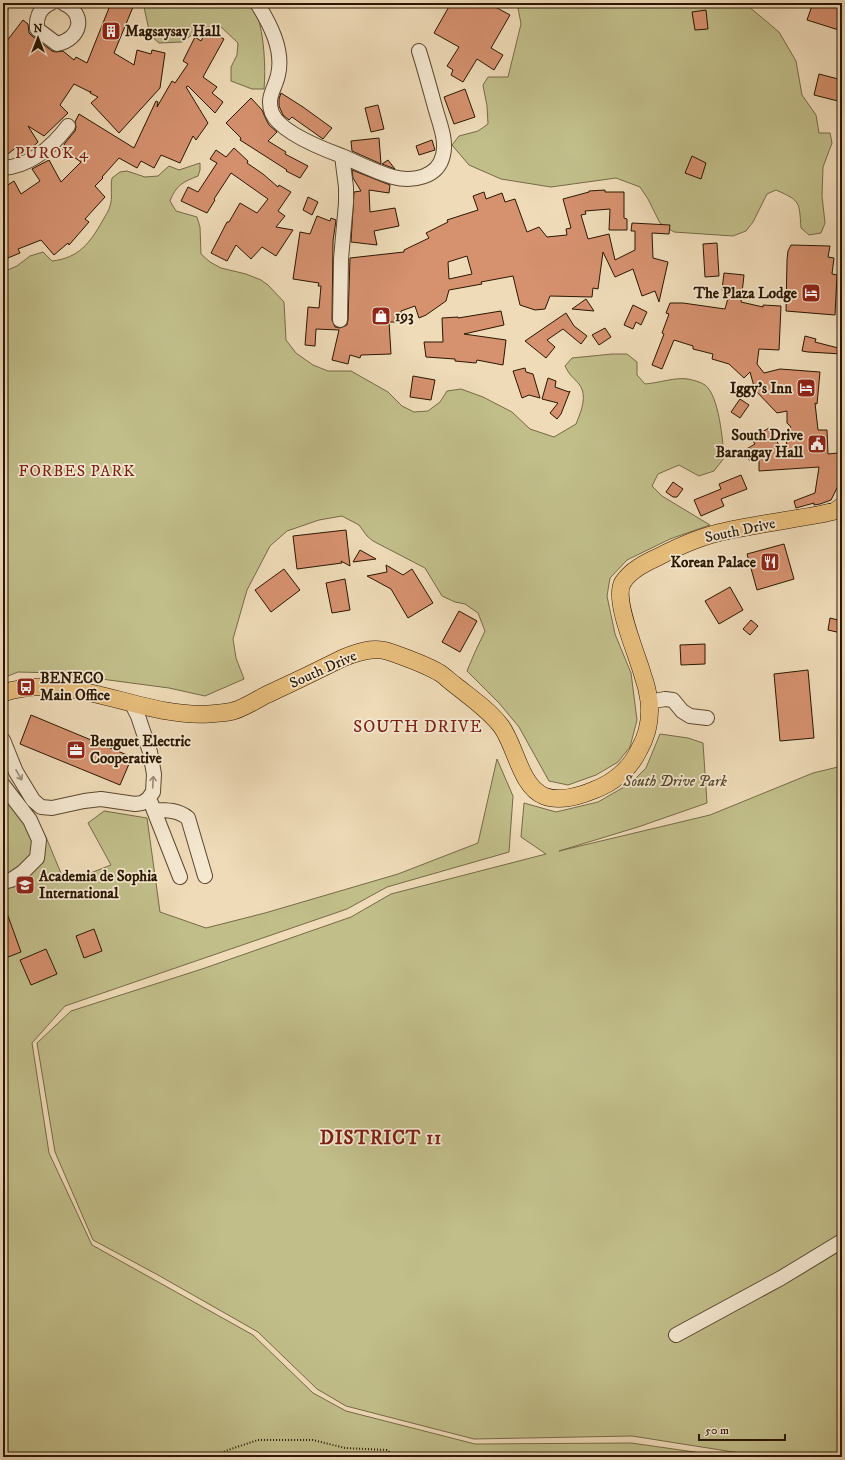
<svg xmlns="http://www.w3.org/2000/svg" width="845" height="1460" viewBox="0 0 845 1460" font-family="'IM FELL DW Pica',serif">
	<style>
		.green { fill: #c1be8a; stroke: #766a46 }
		.building { fill: #d6916f; stroke: #2a1601; fill-rule: evenodd }
		.lines { fill: none; stroke-linecap: round; stroke-linejoin: round }
		.minor-casing { stroke: #5b472f; stroke-width: 16 }
		.major-casing { stroke: #2a1601; stroke-width: 18 }
		.path { stroke: #2a1601; stroke-width: 2; stroke-dasharray: 1 2; stroke-linecap: butt }
		.minor { stroke: #f5e8d1; stroke-width: 14 }
		.major { stroke: #e8be7c; stroke-width: 17 }
		.oneway { stroke: #9a8a73 }
		.labels { text-anchor: middle; stroke-width: 3.5; stroke-linejoin: round; paint-order: stroke }
		.poi-label { font-size: 15px; font-weight: bold; fill: #2a1601; stroke: #f5e8d1; text-anchor: start }
		.street-label { font-size: 15px; fill: #2a1601; stroke: #f5e8d1 }
		.park-label { font-size: 15px; font-style: italic; fill: #57482a; stroke: #f5e8d1 }
		.neighbourhood-label { font-size: 16px; letter-spacing: 1px; fill: #7a1f14; stroke: #f5e8d1 }
		.quarter-label { font-size: 17px; letter-spacing: 1px; fill: #7a1f14; stroke: #f5e8d1 }
		.district-label { font-size: 19px; font-weight: bold; letter-spacing: 1px; fill: #7a1f14; stroke: #f5e8d1 }
	</style>
	<rect width="100%" height="100%" fill="#efdbb8"/>
	<filter id="stains"><feTurbulence type="fractalNoise" baseFrequency=".005" numOctaves="4"/><feColorMatrix values="0 0 0 0 .2 0 0 0 0 .09 0 0 0 0 .02 0 0 0 .5 -.17"/></filter>
	<radialGradient id="worn" r=".72"><stop offset=".6" stop-color="#630" stop-opacity="0"/><stop offset="1" stop-color="#630" stop-opacity=".3"/></radialGradient>
	<path class="green" d="M138 3H247C250 6 255 10 257 15 264 33 266 69 264 89H252L231 81V67L237 55 238 43 219 25 200 29 182 42 159 43 150 35 144 7Z
		M507 3H748V6L779 32 796 61 802 95 816 115 819 133H830L832 143 823 167 822 196 825 223 821 233 809 235 801 228C799 202 801 201 776 190L767 194 753 222 746 231 733 236 674 232 660 223 648 199 640 187 616 178 551 187 501 179 469 165 452 145 459 136 478 131 488 124 487 106 483 85 488 77H508L521 24 518 8Z
		M200 163V170L198 176C183 182 176 185 170 201L176 211 197 217 200 227 201 254 210 262 221 268 246 274 261 280 268 285 284 302 286 340 296 353 313 365 328 371H351L388 392 402 406 414 412 428 411 440 402 447 391 461 389 483 397 512 412 530 429 554 437 576 424C581 411 588 396 579 384 572 376 570 376 565 366L572 358 612 354H627L637 362V375L645 384C659 383 675 377 688 379 693 380 701 382 705 385 719 395 723 442 724 458L714 471 699 476 679 465 658 474 652 486 662 496 710 525 670 539 627 560 610 578 607 596 615 634 631 673 637 720 630 747 618 762 596 775 568 785 549 781 519 727 499 703 467 671 475 652 485 631 478 613 465 604 455 602 442 596 425 568 373 541 367 536 359 525 342 516 319 520 287 531 270 546 247 590 233 639 236 658 244 679 205 696 169 688 56 673 18 672 3 678V272L17 266 30 256 43 252 52 261C79 258 90 243 103 220 105 216 109 211 110 206 113 198 110 187 112 178L120 172 127 171 145 177 158 176 169 166 179 170Z
		M660 734 688 738 703 743 707 803 638 827 559 851 710 815 813 773 842 766V1457H765L632 1436 474 1439 346 1406 317 1389 258 1332 158 1275 93 1240 55 1152 37 1043 71 1011 202 969 351 917 391 894 546 854 521 837 524 803 556 812 598 802 631 783 646 768Z
		M497 759 513 796 509 852 387 887 347 909 65 1006 32 1043 49 1153 92 1245 253 1335 313 1393 346 1411 475 1444 631 1443 730 1457H3V777L36 819 46 837 65 883 111 865 88 823 104 811 147 818 160 912 206 928 265 913 398 874 478 843Z"/>
	<path class="building" d="M111 3H122L133 7 114 53 134 65 137 50 151 54 152 50 165 53 160 88 119 133 91 103 98 97 90 93 91 91 90 92 74 84 60 105 68 113 44 136 28 126 38 142 27 152 19 145 3 158V50L8 43 6 42 23 20 28 24 29 33 32 36 52 51 56 52 63 51 74 60 76 57 87 63Z
		M451 3H488L510 15 491 48 503 55 494 70 477 59 463 82 451 75 453 70 447 66 459 47 434 33Z
		M813 3H842V31L807 20Z
		M706 10 708 29 695 30 692 12Z
		M207 30 224 39 203 77 217 87 212 93 223 102 215 113 188 86 186 87 208 123 196 140 193 136 180 163 161 155 154 168 141 161 137 168 119 158 102 177 103 178 95 186 105 197 85 219 89 222 69 245 68 243 54 255 41 240 18 249 20 253 3 260V188L14 181 21 194 40 181 32 169 49 160 61 182 81 162 62 149 65 143 75 131 76 127 75 122 79 114 134 148 156 101 158 102 157 107 172 81 175 83 188 64 183 61 195 37 201 41Z
		M819 74 842 80V102L814 95Z
		M465 89 475 117 454 124 444 97Z
		M281 93 303 107 332 128 323 139 292 117 289 120 283 115 279 106V99Z
		M251 98 262 110 265 117 269 125 277 132 268 141 286 152 285 154 308 166 300 178 286 171 287 170 240 140 241 138 226 123Z
		M378 105 384 129 371 132 365 108Z
		M379 138 381 164 352 151 351 141Z
		M432 140 435 150 419 155 416 146Z
		M234 148 248 161 247 163 263 174 278 187 279 185 291 192 278 211 285 216 276 227 293 230 276 256 262 247 251 259 236 245 227 261 211 253 227 222H229L240 203 257 213 268 199 231 173 214 199 215 200 207 213 181 201 188 187 198 192 217 163 210 159 216 150 226 157Z
		M692 156 706 163 701 179 685 173Z
		M388 160 395 169 382 164Z
		M352 170 390 185 389 193 369 190 370 212 395 208 399 226 374 231 377 245 351 242 354 192 361 191 353 178Z
		M605 190V192H624V218L627 219V230H609L610 209 585 211 586 214 581 215 588 239 609 234 615 260 635 250V231H631L632 223 670 225 669 234 652 233 653 258 668 262 659 302 655 291 642 296 633 269 615 277 603 252 598 289 593 288 592 297 550 296 545 309 535 310 520 305 513 276 481 282 482 284 449 290 446 301 426 315 419 318 415 306 401 311V322H389L391 354 361 355 360 358 350 355 348 364 332 360 339 330 316 329 315 346 305 345 308 307 319 308 321 286H318L319 283 293 279 300 232 310 234 317 216 330 221 331 218 336 220 333 241 332 320 335 327 340 328 347 325 348 320 350 258 404 252V250L429 238 426 233 448 222 447 220 478 210 473 196 484 192 486 199 502 193 505 202 515 199 527 232 539 227 547 237 567 235 566 229 571 228 563 199 589 192V191ZM467 256 472 274 449 279 448 262Z
		M308 197 318 202 312 215 303 210Z
		M717 243 719 276 705 277 703 244Z
		M791 245 830 246 828 257 834 258 832 274 837 275 835 315 786 311 787 260 788 251Z
		M724 273 744 275 741 302 763 307V305L781 306 779 350 759 349 757 364 764 373 780 369 820 372 817 404 815 403 818 430H827L828 454 838 453 840 467V482L831 500 820 504 814 505V503L796 508 794 501 815 493 819 467 759 471V456L750 461 743 451 755 444 751 438 769 428 786 457 787 432 791 427 787 423V411L777 413 755 390 750 372 744 378 729 364 712 359 713 354 693 349V346L674 340 662 369 652 365 664 334 662 333 669 314 666 313 670 303H683L725 309 730 291 722 290Z
		M586 299 594 311 572 309Z
		M633 305 647 312 641 325 636 322 633 329 624 325Z
		M501 311 504 325 464 334 506 340 503 365 477 360 476 363 455 361V359L426 357 424 342H443L442 318 458 317V318Z
		M566 313 574 326 587 336 581 344 563 329 547 340 555 347 546 358 525 341Z
		M605 328 611 337 599 345 592 335Z
		M805 336 816 339 815 342 842 349V354L808 352 802 351Z
		M525 368 526 372 533 374 540 398 529 395 522 398 513 371Z
		M413 376 435 380 431 400 410 397Z
		M548 378 556 381 555 387 569 392 570 391 561 414 557 419 550 413 558 403 542 399Z
		M740 399 749 405 740 418 731 412Z
		M741 475 747 489 721 499 724 506 701 516 694 500 721 489 719 484Z
		M673 482 683 489 677 497H673L666 492Z
		M346 530 350 566 341 561 342 563 297 569 293 536Z
		M784 544 794 579 757 590 747 554Z
		M360 550 376 559 353 562Z
		M386 565 403 575 412 569 433 603 408 618 391 589 367 576 387 572Z
		M284 569 300 590 271 612 255 590Z
		M345 579 350 610 332 613 326 583Z
		M730 587 743 610 719 624 705 601Z
		M459 611 477 621 460 652 442 642Z
		M830 618 842 621 841 633 828 630Z
		M751 620 758 626 750 635 743 629Z
		M705 644V664L681 665 680 645Z
		M808 670 814 738 780 741 774 674Z
		M31 715 132 757 120 785 20 744Z
		M3 905H4L21 952 3 959Z
		M94 929 102 951 84 958 76 936Z
		M46 949 57 974 31 985 20 960Z"/>
	<g class="lines">
		<defs>
			<path id="minor" d="M51 3C40 8 36 16 37 29L57 44C81 39 87 14 63 3
				M257 3C270 24 284 50 278 75 275 89 266 97 272 113 280 132 323 149 342 156L346 187V203L341 259 340 320
				M342 156C358 163 375 172 393 177 412 182 438 178 443 155 447 140 439 122 435 107 430 89 425 70 419 51
				M3 168C31 166 52 147 68 126
				M649 702 665 699 673 700 682 711 690 716 707 718
				M3 740 16 772 33 800 41 807 52 808 84 801 101 799 135 804 142 803 148 799 153 792 154 774 150 752 138 716 132 704
				M3 785 30 820 39 840 37 858 23 872 11 880 3 882
				M151 803 180 877
				M154 810C167 810 178 810 188 818L205 876
				M676 1335 781 1278 842 1241"/>
			<path id="major" d="M3 693C73 670 138 718 209 714 217 713 226 713 233 711 244 708 256 700 266 695 292 683 317 671 343 658 357 652 372 647 387 651 404 657 422 663 438 672 444 675 449 681 455 685 471 698 489 710 501 726 516 746 520 786 544 796 559 802 580 796 594 790 613 783 630 769 639 750 647 736 651 718 649 701 648 693 646 684 643 676 638 656 612 599 623 582 631 570 645 563 658 557 679 546 702 536 726 531 758 524 790 520 822 514L835 511 842 506"/>
		</defs>
		<use href="#minor" class="minor-casing"/>
		<use href="#major" class="major-casing"/>
		<path class="path" d="M3 36H6V11L13 3
			M207 1457 214 1456 228 1450 258 1440H313L345 1448 387 1450 395 1457"/>
		<use href="#minor" class="minor"/>
		<use href="#major" class="major"/>
	</g>
	<defs><path id="oneway-shaft" d="M-6 0H5M1.5-3L5.5 0L1.5 3" fill="none" stroke-width="1.6" stroke-linecap="round" stroke-linejoin="round"/></defs>
	<g class="oneway">
		<use href="#oneway-shaft" transform="translate(19 775) rotate(60)"/>
		<use href="#oneway-shaft" transform="translate(153 782) rotate(-87)"/>
	</g>
	<defs>
		<symbol id="building-square" viewBox="-11 -11 22 22"><rect x="-9" y="-9" width="18" height="18" rx="4" fill="#8f2418" stroke="#f5e8d1"/><path d="M-4-6H4V6H1V3H-1V6H-4ZM-2.5-4.3h1.7v1.8h-1.7ZM.8-4.3h1.7v1.8H.8ZM-2.5-1h1.7V.8h-1.7ZM.8-1h1.7V.8H.8Z" fill="#fff"/></symbol>
		<symbol id="hotel-square" viewBox="-11 -11 22 22"><rect x="-9" y="-9" width="18" height="18" rx="4" fill="#8f2418" stroke="#f5e8d1"/><path d="M-6-4.5h1.5V1H6V5H4.5V3h-9V5H-6ZM-4 0a1.8 1.8 0 1 1 3.6 0ZM.5 0V-2.5h3Q6-2.5 6 0Z" fill="#fff"/></symbol>
		<symbol id="shop-square" viewBox="-11 -11 22 22"><rect x="-9" y="-9" width="18" height="18" rx="4" fill="#8f2418" stroke="#f5e8d1"/><path d="M-5-2.5h2.3a2.7 3.5 0 0 1 5.4 0H5L5.5 6h-11ZM-1.5-2.5h3a1.5 2.3 0 0 0-3 0Z" fill="#fff"/></symbol>
		<symbol id="civic-square" viewBox="-11 -11 22 22"><rect x="-9" y="-9" width="18" height="18" rx="4" fill="#8f2418" stroke="#f5e8d1"/><path d="M-.6-6.5H3V-4.5H.6V-3L4-1V1h2V6H-6V1h2V-1L-.6-3ZM-1.2 2.5V6h2.4V2.5Z" fill="#fff"/></symbol>
		<symbol id="restaurant-square" viewBox="-11 -11 22 22"><rect x="-9" y="-9" width="18" height="18" rx="4" fill="#8f2418" stroke="#f5e8d1"/><path d="M-5-6h1v4h1v-4h1v4h1v-4h1v5L-1.5 .5V6h-2V.5L-5-1ZM5-6V6H3V1.5H1.5Q1.5-4 5-6Z" fill="#fff"/></symbol>
		<symbol id="bus-square" viewBox="-11 -11 22 22"><rect x="-9" y="-9" width="18" height="18" rx="4" fill="#8f2418" stroke="#f5e8d1"/><path d="M-5-6H5V4H4V6H2V4H-2V6H-4V4H-5ZM-3.5-4V0h7V-4ZM-3.5 1.2v1.5H-2V1.2ZM2 1.2v1.5H3.5V1.2Z" fill="#fff"/></symbol>
		<symbol id="office-square" viewBox="-11 -11 22 22"><rect x="-9" y="-9" width="18" height="18" rx="4" fill="#8f2418" stroke="#f5e8d1"/><path d="M-6-3h4V-5.5h4V-3h4V5H-6ZM-1-4.5V-3h2v-1.5ZM-6 0V1H6V0Z" fill="#fff"/></symbol>
		<symbol id="school-square" viewBox="-11 -11 22 22"><rect x="-9" y="-9" width="18" height="18" rx="4" fill="#8f2418" stroke="#f5e8d1"/><path d="M0-5L7-2L0 1L-7-2ZM-4 1L0 2.5L4 1V4Q0 6-4 4Z" fill="#fff"/></symbol>
	</defs>
	<g fill-rule="evenodd">
		<use href="#building-square" x="100" y="20" width="22" height="22"/>
		<use href="#hotel-square" x="800" y="282" width="22" height="22"/>
		<use href="#shop-square" x="370" y="305" width="22" height="22"/>
		<use href="#hotel-square" x="795" y="377" width="22" height="22"/>
		<use href="#civic-square" x="806" y="433" width="22" height="22"/>
		<use href="#restaurant-square" x="759" y="551" width="22" height="22"/>
		<use href="#bus-square" x="15" y="676" width="22" height="22"/>
		<use href="#office-square" x="65" y="739" width="22" height="22"/>
		<use href="#school-square" x="14" y="874" width="22" height="22"/>
	</g>
	<g class="labels">
		<g class="poi-label">
			<text x="125" y="36">Magsaysay Hall</text>
			<text x="797" y="298" text-anchor="end">The Plaza Lodge</text>
			<text x="395" y="321">193</text>
			<text x="792" y="393" text-anchor="end">Iggy's Inn</text>
			<text x="803" y="440" text-anchor="end">South Drive<tspan x="803" dy="17">Barangay Hall</tspan></text>
			<text x="756" y="567" text-anchor="end">Korean Palace</text>
			<text x="40" y="683">BENECO<tspan x="40" dy="17">Main Office</tspan></text>
			<text x="90" y="746">Benguet Electric<tspan x="90" dy="17">Cooperative</tspan></text>
			<text x="39" y="881">Academia de Sophia<tspan x="39" dy="17">International</tspan></text>
		</g>
		<g class="street-label">
			<text transform="translate(740 530) rotate(-12)" y="5">South Drive</text>
			<text transform="translate(323 669) rotate(-24)" y="5">South Drive</text>
		</g>
		<g class="park-label">
			<text x="675" y="786">South Drive Park</text>
		</g>
		<g class="neighbourhood-label">
			<text x="52" y="158">PUROK 4</text>
			<text x="77" y="476">FORBES PARK</text>
		</g>
		<g class="quarter-label">
			<text x="418" y="732">SOUTH DRIVE</text>
		</g>
		<g class="district-label">
			<text x="381" y="1144">DISTRICT 11</text>
		</g>
	</g>
	<rect width="845" height="1460" fill="none" stroke="#efdbb8" stroke-width="16"/>
	<rect x="4" y="4" width="837" height="1452" fill="none" stroke="#2a1601" stroke-width="2"/>
	<rect x="8" y="8" width="829" height="1444" fill="none" stroke="#2a1601"/>
	<g transform="translate(38 38)" stroke="#f5e8d1" stroke-width="3" paint-order="stroke">
	<path d="M0-3L7 15L0 10L-7 15Z" fill="#2a1601"/>
	<text y="-6" font-size="11" font-weight="bold" text-anchor="middle" fill="#2a1601">N</text>
	</g>
	<path d="M699 1434v6h86v-6" fill="none" stroke="#2a1601" stroke-width="2"/>
	<text x="705" y="1434" font-size="12" fill="#2a1601" stroke="#f5e8d1" stroke-width="3" paint-order="stroke">50 m</text>
	<rect width="100%" height="100%" filter="url(#stains)"/>
	<rect width="100%" height="100%" fill="url(#worn)"/>
</svg>
